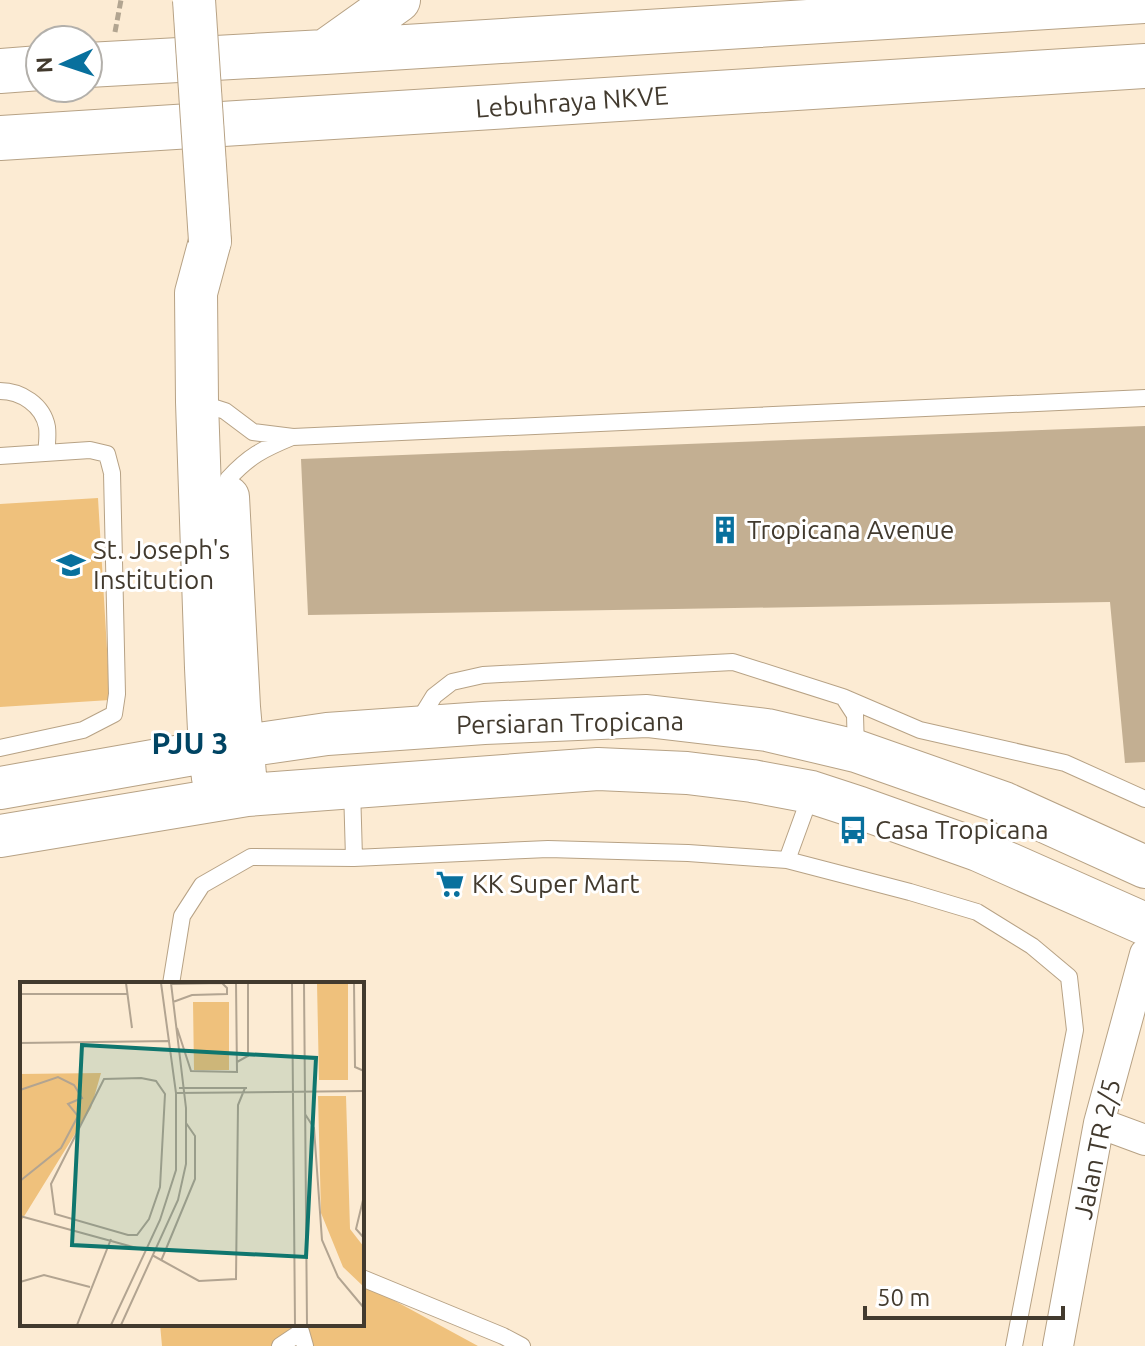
<svg xmlns="http://www.w3.org/2000/svg" width="1145" height="1346" viewBox="0 0 1145 1346" font-family="Ubuntu,sans-serif">
	<style>
		.green { fill: #efc17c }
		.building { fill: #c3af92 }
		.lines { fill: none; stroke-linecap: round; stroke-linejoin: round }
		.lane-casing { stroke: #b7a285; stroke-width: 18 }
		.street-casing { stroke: #b7a285; stroke-width: 32 }
		.secondary-casing { stroke: #b7a285; stroke-width: 44 }
		.highway-casing { stroke: #b7a285; stroke-width: 46 }
		.path { stroke: #b2a591; stroke-width: 5; stroke-dasharray: 8 4; stroke-linecap: butt }
		.lane { stroke: #fff; stroke-width: 16 }
		.street { stroke: #fff; stroke-width: 30 }
		.secondary { stroke: #fff; stroke-width: 42 }
		.highway { stroke: #fff; stroke-width: 44 }
		.secondary-bridge-casing { stroke: #b7a285; stroke-width: 44; stroke-linecap: butt }
		.secondary-bridge { stroke: #fff; stroke-width: 42 }
		.labels { text-anchor: middle; stroke-width: 6; stroke-linejoin: round; paint-order: stroke }
		.street-label { font-size: 26px; fill: #423a2e; stroke: #fff }
		.poi-label { font-size: 26px; fill: #423a2e; stroke: #fff; text-anchor: start }
		.quarter-label { font-size: 30px; font-weight: bold; fill: #004463; stroke: #fff }
		.inset-road { fill: none; stroke: #b2a491; stroke-width: 2 }
		.view { fill: #0f766e; fill-opacity: 0.15; stroke: #0f766e; stroke-width: 4 }
		.inset-edge { fill: none; stroke: #423a2e; stroke-width: 4 }
	</style>
	<rect width="100%" height="100%" fill="#fcebd3"/>
	<path class="green" d="M98 498 110 700 0 707V504Z
		M362 1283 478 1346H162L160 1324H362Z"/>
	<path class="building" d="M1145 426V762L1125 763 1110 602 308 615 301 459Z"/>
	<g class="lines">
		<defs>
			<path id="lane" d="M0 391C21 391 43 405 47 427 48 435 47 445 46 453
				M200 403 225 411 253 432 293 437 1145 398
				M0 456 90 450 107 454 112 473 117 694 114 714 83 730 0 748
				M228 479C249 456 263 449 292 437
				M844 698 855 715 856 751
				M418 722 434 696 452 682 483 675 733 662 843 697 920 730 1065 763 1145 799
				M352 788 354 858
				M787 860 811 794
				M171 984 182 916 202 885 251 857 354 858 548 849 688 853 787 860 910 892 977 912 1032 946 1069 977 1075 1030 1014 1346
				M362 1278 503 1336 522 1346
				M280 1346 301 1332 305 1346"/>
			<path id="street" d="M1099 1123 1145 1140
				M1058 1346 1099 1123 1145 954"/>
			<path id="secondary" d="M210 241 196 293 197 402 206 668 210 751 213 778
				M228 497 239 707 245 775
				M0 788 210 751 327 734 484 723 647 716 767 730 856 751 1004 803 1145 867
				M0 836 247 795 598 769 687 773 752 781 811 792 860 808 978 850 1145 924"/>
			<path id="highway" d="M325 52 398 0
				M88 65 325 52 1145 1
				M0 71 40 68
				M0 138 1145 66"/>
		</defs>
		<use href="#lane" class="lane-casing"/>
		<use href="#street" class="street-casing"/>
		<use href="#secondary" class="secondary-casing"/>
		<use href="#highway" class="highway-casing"/>
		<path class="path" d="M115 32 121 0"/>
		<use href="#lane" class="lane"/>
		<use href="#street" class="street"/>
		<use href="#secondary" class="secondary"/>
		<use href="#highway" class="highway"/>
		<defs>
			<path id="secondary-bridge" d="M194 0 210 241"/>
		</defs>
		<use href="#secondary-bridge" class="secondary-bridge-casing"/>
		<use href="#secondary-bridge" class="secondary-bridge"/>
	</g>
	<defs>
		<symbol id="building-bare" viewBox="-9 -9 18 18"><path d="M-4-6H4V6H1V3H-1V6H-4ZM-2.5-4.3h1.7v1.8h-1.7ZM.8-4.3h1.7v1.8H.8ZM-2.5-1h1.7V.8h-1.7ZM.8-1h1.7V.8H.8Z" fill="#08709d" stroke="#fff" stroke-width="2.5" paint-order="stroke"/></symbol>
		<symbol id="school-bare" viewBox="-9 -9 18 18"><path d="M0-5L7-2L0 1L-7-2ZM-4 1L0 2.5L4 1V4Q0 6-4 4Z" fill="#08709d" stroke="#fff" stroke-width="2.5" paint-order="stroke"/></symbol>
		<symbol id="bus-bare" viewBox="-9 -9 18 18"><path d="M-5-6H5V4H4V6H2V4H-2V6H-4V4H-5ZM-3.5-4V0h7V-4ZM-3.5 1.2v1.5H-2V1.2ZM2 1.2v1.5H3.5V1.2Z" fill="#08709d" stroke="#fff" stroke-width="2.5" paint-order="stroke"/></symbol>
		<symbol id="supermarket-bare" viewBox="-9 -9 18 18"><path d="M-6-5.5h2.5l.6 2H6L4.5 2H-2.5L-4.4-4H-6ZM-1.5 3.2a1.3 1.3 0 1 0 .1 0ZM3 3.2a1.3 1.3 0 1 0 .1 0Z" fill="#08709d" stroke="#fff" stroke-width="2.5" paint-order="stroke"/></symbol>
	</defs>
	<g fill-rule="evenodd">
		<use href="#building-bare" x="705" y="510" width="40" height="40"/>
		<use href="#school-bare" x="51" y="545" width="40" height="40"/>
		<use href="#bus-bare" x="833" y="810" width="40" height="40"/>
		<use href="#supermarket-bare" x="430" y="864" width="40" height="40"/>
	</g>
	<g class="labels">
		<g class="street-label">
			<text transform="translate(572 102) rotate(-4)" y="9">Lebuhraya NKVE</text>
			<text transform="translate(570 723) rotate(-1)" y="9">Persiaran Tropicana</text>
			<text transform="translate(1097 1149) rotate(-78)" y="9">Jalan TR 2/5</text>
		</g>
		<g class="poi-label">
			<text x="747" y="539">Tropicana Avenue</text>
			<text x="93" y="559">St. Joseph's<tspan x="93" dy="30">Institution</tspan></text>
			<text x="875" y="839">Casa Tropicana</text>
			<text x="472" y="893">KK Super Mart</text>
		</g>
		<g class="quarter-label">
			<text x="190" y="754">PJU 3</text>
		</g>
	</g>
	<g transform="translate(20 982)">
		<rect width="344" height="344" fill="#fcebd3"/>
		<path d="M297 1H328V98H299ZM173 20H209V88H174ZM81 91 71 126 0 241V92ZM298 114H326L330 247 344 265V305L323 285 301 231Z" fill="#efc17c"/>
		<path class="inset-road" d="M106 1 112 46M272 1 275 343M284 1 287 343M334 1 335 85 344 89M151 2 202 1 207 6V12L172 13 153 20M0 12H107M157 46 171 89 217 90 216 1M0 61 150 59M217 80 228 74V1M121 96 136 99 145 112 140 205 129 237 117 253H108L35 232 31 202 84 97ZM159 106H227M0 108 38 95 54 103 62 116 48 122 58 134 41 166 0 199M156 111 344 109M285 132 294 146 302 258 318 295 344 326M344 141 343 218 336 247 344 256M0 234 124 268M132 273 179 299 216 297 218 123 225 106M141 279 175 197V154L166 141M0 300 24 293 70 305M57 343 91 257M91 343 140 238 156 188V111L141 1M101 343 158 218 166 182V126L151 1M204 343H232"/>
		<path class="view" d="M62 63 296 76 286 275 52 263Z"/>
		<rect width="344" height="344" class="inset-edge"/>
	</g>
	<g transform="translate(64 64) rotate(267)"><circle r="38" fill="#ffffff" stroke="#b3b0ab" stroke-width="2"/>
	<path d="M0-6L14 30L0 20L-14 30Z" fill="#08709d"/>
	<text y="-12" font-size="22" font-weight="bold" text-anchor="middle" fill="#423a2e">N</text>
	</g>
	<path d="M865 1306v12h198v-12" fill="none" stroke="#423a2e" stroke-width="4"/>
	<text x="877" y="1306" font-size="24" fill="#423a2e" stroke="#ffffff" stroke-width="6" paint-order="stroke">50 m</text>
</svg>
